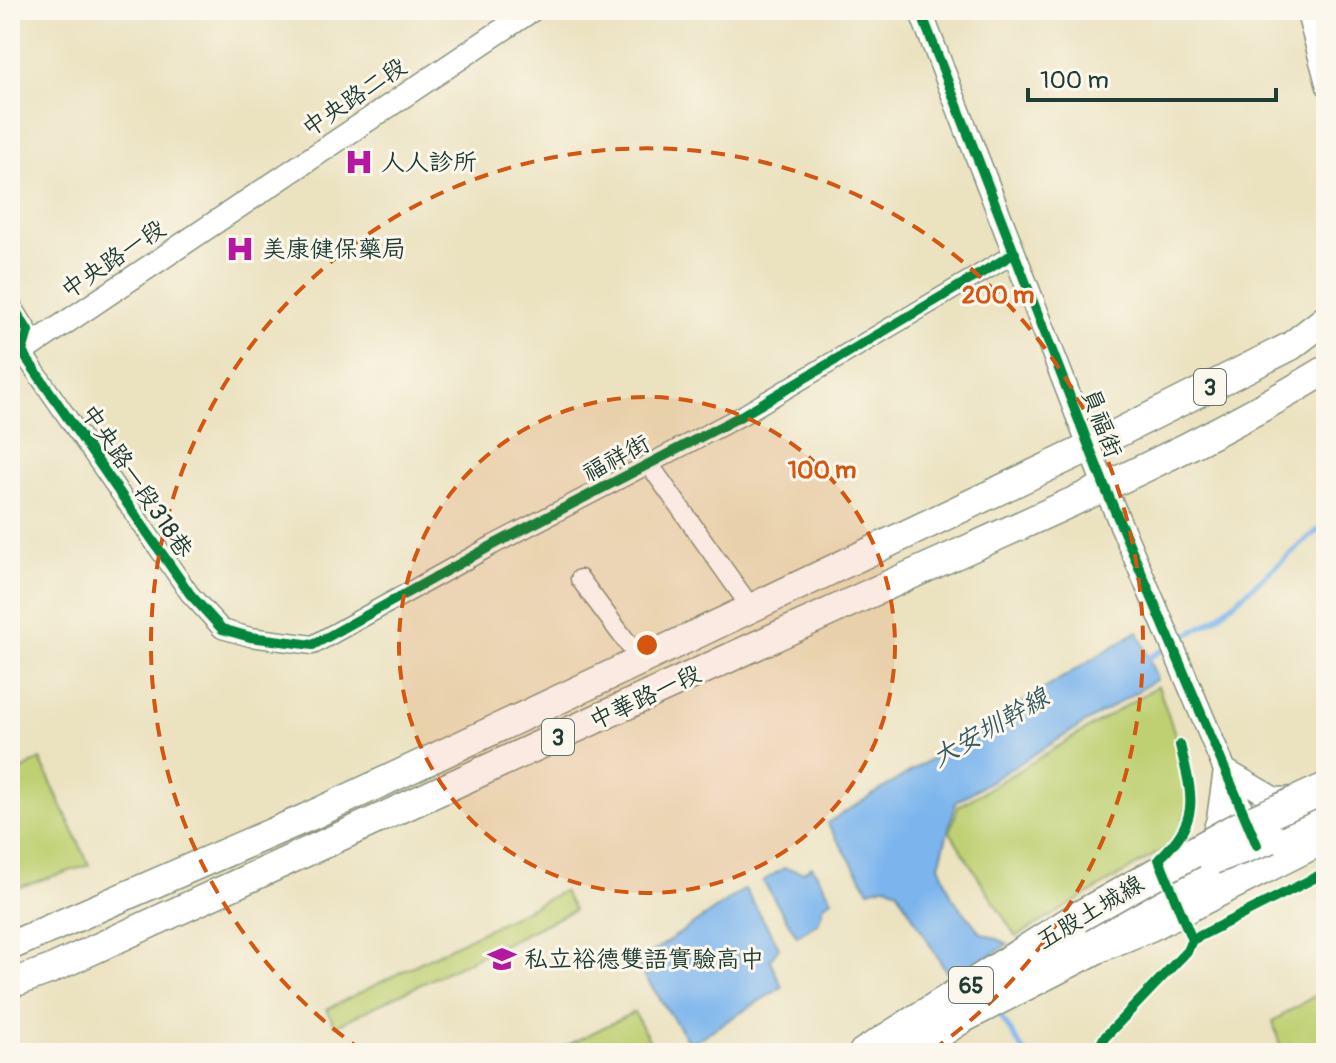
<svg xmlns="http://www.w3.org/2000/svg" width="1336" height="1063" viewBox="0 0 1336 1063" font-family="Pangolin,'LXGW WenKai TC',sans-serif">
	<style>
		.green { fill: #bfd073; stroke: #6f8654; stroke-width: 2 }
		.water { fill: #7cb5ed; stroke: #4e7990; stroke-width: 2 }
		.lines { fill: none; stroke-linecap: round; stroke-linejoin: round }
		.stream { stroke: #7cb5ed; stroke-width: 5 }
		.minor-casing { stroke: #85907a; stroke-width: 21 }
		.tertiary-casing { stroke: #85907a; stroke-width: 25 }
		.primary-casing { stroke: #85907a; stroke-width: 31 }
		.trunk-casing { stroke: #85907a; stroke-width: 33 }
		.minor { stroke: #fff; stroke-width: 18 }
		.tertiary { stroke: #fff; stroke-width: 22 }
		.primary { stroke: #fff; stroke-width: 28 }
		.trunk { stroke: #fff; stroke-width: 30 }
		.trunk-bridge-casing { stroke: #85907a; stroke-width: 33; stroke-linecap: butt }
		.trunk-bridge { stroke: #fff; stroke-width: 30 }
		.cycleway-casing { stroke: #fbf7ec; stroke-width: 15 }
		.cycleway { stroke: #00873e; stroke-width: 10 }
		.ring { fill: none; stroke: #d45610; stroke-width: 4; stroke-dasharray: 14 10 }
		.labels { text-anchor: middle; stroke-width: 6; stroke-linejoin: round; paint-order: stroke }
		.shield { fill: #fbf7ec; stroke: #61756b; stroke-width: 2 }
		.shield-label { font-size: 22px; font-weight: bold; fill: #1f3d34 }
		.street-label { font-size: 24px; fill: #1f3d34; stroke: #fbf7ec }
		.poi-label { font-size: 24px; fill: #1f3d34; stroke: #fbf7ec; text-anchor: start }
		.water-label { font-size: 26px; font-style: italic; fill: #365b62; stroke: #fbf7ec }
		.centre { fill: #d45610; stroke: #fbf7ec; stroke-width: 4 }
		.ring-label { font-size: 24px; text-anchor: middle; font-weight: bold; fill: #d45610; stroke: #fbf7ec; stroke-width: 6; stroke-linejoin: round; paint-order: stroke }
	</style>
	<rect width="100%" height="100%" fill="#fbf7ec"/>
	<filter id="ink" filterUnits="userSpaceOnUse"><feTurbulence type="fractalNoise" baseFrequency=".0125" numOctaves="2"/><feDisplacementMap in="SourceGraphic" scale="16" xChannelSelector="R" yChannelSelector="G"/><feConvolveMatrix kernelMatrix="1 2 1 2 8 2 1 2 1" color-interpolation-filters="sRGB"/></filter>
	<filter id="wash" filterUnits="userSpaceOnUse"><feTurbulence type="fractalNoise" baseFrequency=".006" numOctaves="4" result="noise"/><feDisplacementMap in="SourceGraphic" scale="32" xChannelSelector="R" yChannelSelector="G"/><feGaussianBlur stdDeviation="1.8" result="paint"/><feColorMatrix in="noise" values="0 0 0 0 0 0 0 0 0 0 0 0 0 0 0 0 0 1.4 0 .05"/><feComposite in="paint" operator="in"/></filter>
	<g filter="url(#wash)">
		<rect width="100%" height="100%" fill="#ebe2c0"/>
		<path class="green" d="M1158 686 1194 788 1181 827 1166 848 1016 937 950 832 958 807Z
			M40 759 89 865 10 890V778Z
			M563 891 574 910 335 1026 327 1009Z
			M1326 989V1053H1282L1273 1021Z
			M634 1012 656 1053H565L562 1048Z"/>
		<path class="water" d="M1138 631 1157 679 956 802 939 865 952 897 980 932 1008 944 952 981 897 890 887 885 869 890 827 823Z
			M812 866 832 899 824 905 818 923 797 936 763 881 784 868 803 872Z
			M745 889 779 947 770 960 782 987 690 1044 636 963Z"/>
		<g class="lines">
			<path class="stream" d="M1177 641 1215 619 1326 523
				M1145 660 1168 647
				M998 1012 1025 1053"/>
		</g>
	</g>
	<g filter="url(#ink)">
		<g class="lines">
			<defs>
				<path id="minor" d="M1305 10 1326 87
					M10 302 28 331 22 352 190 594 222 629 250 637 313 645 493 545 741 416 1015 253
					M649 464 752 609
					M580 579 641 661"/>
				<path id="tertiary" d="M920 10 1104 485 1253 836
					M10 360 532 10
					M1208 850 1218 819 1225 770 1275 799 1297 798
					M1013 975 1229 859"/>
				<path id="primary" d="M10 946 308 817 566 696 1090 447 1291 346 1326 319
					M10 984 49 970C316 848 583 726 849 603 1009 529 1176 462 1326 370"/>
				<path id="trunk" d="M1248 853 1326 814
					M864 1053 1078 917
					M909 1053 962 1018 1101 946 1150 926 1326 837"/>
			</defs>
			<use href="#minor" class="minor-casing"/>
			<use href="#tertiary" class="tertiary-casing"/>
			<use href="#primary" class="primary-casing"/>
			<use href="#trunk" class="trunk-casing"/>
			<use href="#minor" class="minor"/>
			<use href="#tertiary" class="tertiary"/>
			<use href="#primary" class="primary"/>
			<use href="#trunk" class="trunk"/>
			<defs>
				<path id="trunk-bridge" d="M1213 859 1271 838
					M1078 917 1233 830 1326 788"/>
			</defs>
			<use href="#trunk-bridge" class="trunk-bridge-casing"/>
			<use href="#trunk-bridge" class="trunk-bridge"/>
			<defs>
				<path id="cycleway" d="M920 10 1104 485 1257 845
					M10 302 28 331 22 352 190 594 222 629 250 637 313 645 493 545 741 416 1015 253
					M1180 745C1193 798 1201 819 1159 859L1192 940
					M1096 1053 1104 1038 1187 951 1192 940 1326 872"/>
			</defs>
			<use href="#cycleway" class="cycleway-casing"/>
			<use href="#cycleway" class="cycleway"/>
		</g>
	</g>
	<circle cx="647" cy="645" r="248" fill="#d45610" fill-opacity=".12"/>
	<g class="ring">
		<circle cx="647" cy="645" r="248"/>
		<path d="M363 1051A496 496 0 1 1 931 1051"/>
	</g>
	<defs>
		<symbol id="hospital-bare" viewBox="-9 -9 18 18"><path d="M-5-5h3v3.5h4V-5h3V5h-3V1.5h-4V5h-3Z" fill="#b5179e" stroke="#fbf7ec" stroke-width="2.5" paint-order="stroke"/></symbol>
		<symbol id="school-bare" viewBox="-9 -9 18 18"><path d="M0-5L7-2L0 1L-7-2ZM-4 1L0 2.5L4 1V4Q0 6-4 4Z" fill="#b5179e" stroke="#fbf7ec" stroke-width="2.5" paint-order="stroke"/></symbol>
	</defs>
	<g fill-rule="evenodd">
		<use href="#hospital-bare" x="339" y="142" width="40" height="40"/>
		<use href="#hospital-bare" x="220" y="229" width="40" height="40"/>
		<use href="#school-bare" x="482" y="939" width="40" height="40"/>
	</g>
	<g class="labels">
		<g class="shield">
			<rect x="1194" y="369" width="32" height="36" rx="6"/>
			<rect x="542" y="719" width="32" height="36" rx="6"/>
			<rect x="949" y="967" width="44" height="36" rx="6"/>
		</g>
		<g class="shield-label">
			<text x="1210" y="395">3</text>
			<text x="558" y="745">3</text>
			<text x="971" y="993">65</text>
		</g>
		<g class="street-label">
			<text transform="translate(354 97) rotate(-34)" y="8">中央路二段</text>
			<text transform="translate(113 259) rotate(-34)" y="8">中央路一段</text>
			<text transform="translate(1102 423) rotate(69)" y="8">員福街</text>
			<text transform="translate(616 458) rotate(-28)" y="8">福祥街</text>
			<text transform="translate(137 481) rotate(56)" y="8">中央路一段318巷</text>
			<text transform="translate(645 697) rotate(-25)" y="8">中華路一段</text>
			<text transform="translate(1090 912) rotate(-31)" y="8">五股土城線</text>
		</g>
		<g class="poi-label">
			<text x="381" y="170">人人診所</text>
			<text x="262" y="257">美康健保藥局</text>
			<text x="524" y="967">私立裕德雙語實驗高中</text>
		</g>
		<g class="water-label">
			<text transform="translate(990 727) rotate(-30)" y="9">大安圳幹線</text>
		</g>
	</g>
	<circle cx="647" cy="645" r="12" class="centre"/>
	<g class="ring-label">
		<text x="998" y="303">200 m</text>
		<text x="822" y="478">100 m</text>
	</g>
	<rect width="1336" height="1063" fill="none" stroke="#fbf7ec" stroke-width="40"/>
	<path d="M1028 88v12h248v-12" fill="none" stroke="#1f3d34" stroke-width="4"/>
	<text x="1040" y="88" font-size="24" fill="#1f3d34" stroke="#fbf7ec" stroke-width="6" paint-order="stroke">100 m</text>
</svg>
